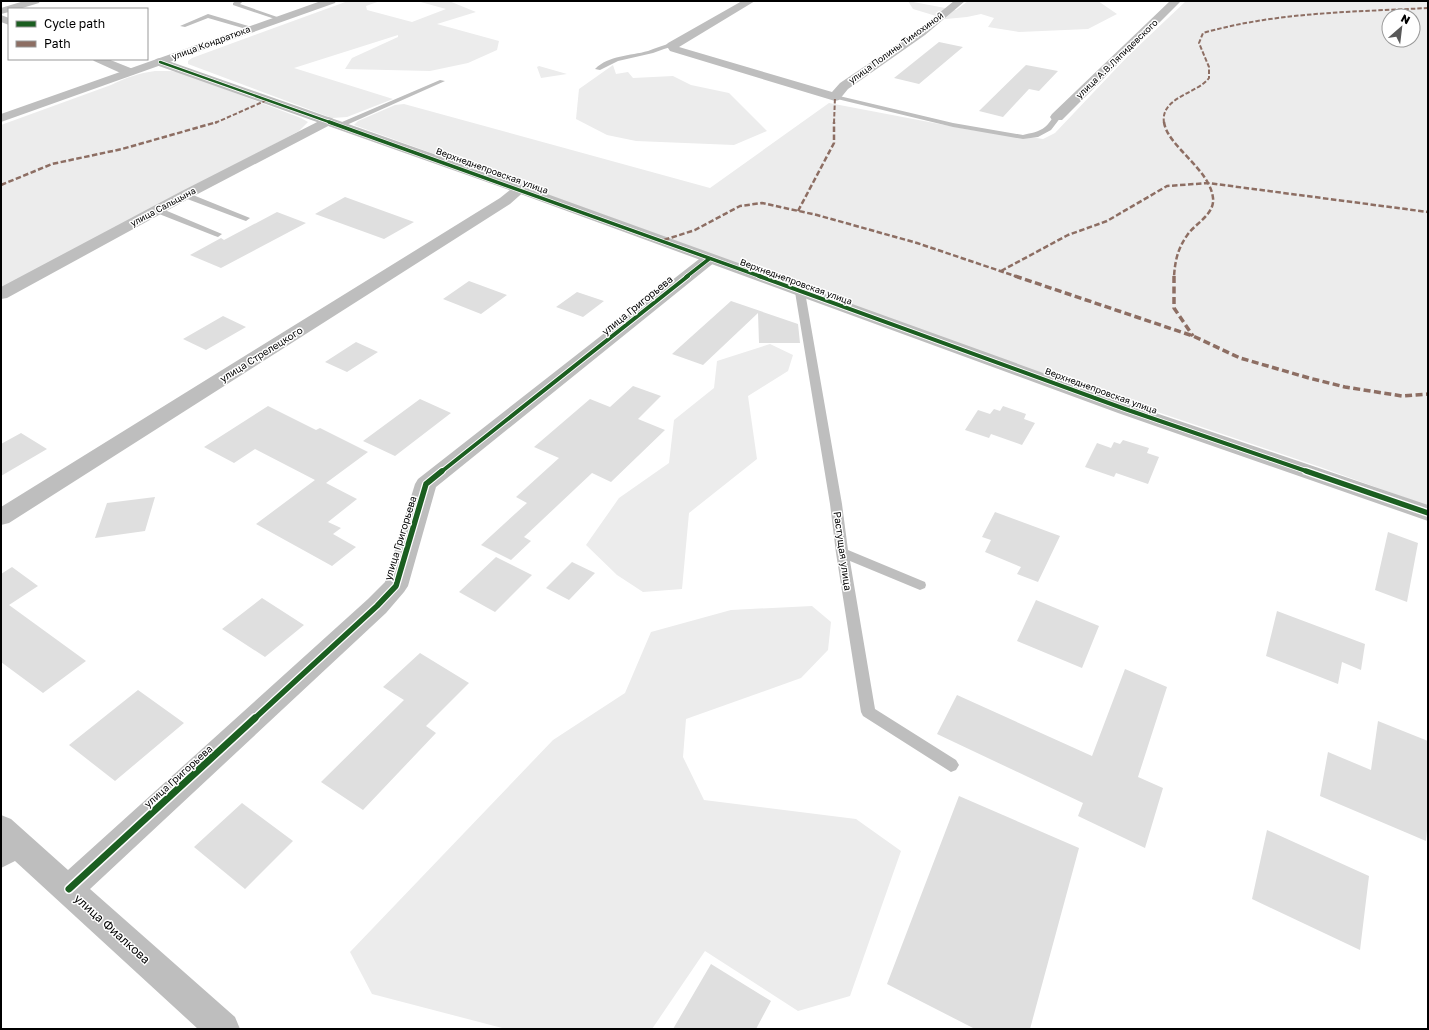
<svg xmlns="http://www.w3.org/2000/svg" width="1429" height="1030" viewBox="0 0 1429 1030" font-family="'Golos Text',sans-serif">
	<style>
		.green { fill: #ececec; fill-rule: evenodd }
		.building { fill: #dfdfdf }
		.lines { fill: none; stroke-linecap: round; stroke-linejoin: round }
		.service { fill: #bebebe; fill-rule: evenodd }
		.minor { fill: #bebebe; fill-rule: evenodd }
		.tertiary { fill: #bebebe; fill-rule: evenodd }
		.primary { fill: #bebebe; fill-rule: evenodd }
		.quiet-far2 { stroke: #8d6e63; stroke-width: 2; stroke-dasharray: 4.5 2; stroke-linecap: butt }
		.quiet-far1 { stroke: #8d6e63; stroke-width: 2.5; stroke-dasharray: 5.5 2.5; stroke-linecap: butt }
		.quiet { stroke: #8d6e63; stroke-width: 3.5; stroke-dasharray: 7 3.5; stroke-linecap: butt }
		.cycleway-far4-casing { stroke: #fff; stroke-width: 4 }
		.cycleway-far3-casing { stroke: #fff; stroke-width: 5 }
		.cycleway-far2-casing { stroke: #fff; stroke-width: 6 }
		.cycleway-far1-casing { stroke: #fff; stroke-width: 8 }
		.cycleway-casing { stroke: #fff; stroke-width: 10 }
		.cycleway-far4 { stroke: #1b5e20; stroke-width: 2.5 }
		.cycleway-far3 { stroke: #1b5e20; stroke-width: 3.5 }
		.cycleway-far2 { stroke: #1b5e20; stroke-width: 4 }
		.cycleway-far1 { stroke: #1b5e20; stroke-width: 5.5 }
		.cycleway { stroke: #1b5e20; stroke-width: 7 }
		.labels { text-anchor: middle; stroke-width: 3; stroke-linejoin: round; paint-order: stroke }
		.far-street-label { font-size: 9px; fill: #000; stroke: #fff }
		.street-label { font-size: 10px; fill: #000; stroke: #fff }
		.near-street-label { font-size: 12px; fill: #000; stroke: #fff }
	</style>
	<rect width="100%" height="100%" fill="#fff"/>
	<path class="green" d="M348 1H380L366 6 367 10 412 22 446 9 417 1H449L476 12 437 24 499 41 497 50 468 63 430 71 345 69 352 58 398 37V35L294 68 393 99 347 117 332 118 188 64V61L192 58Z
		M908 1 956 10 968 1H1098L1117 14 1088 29 1019 32 988 27 994 18 981 14 967 17 946 19 913 9Z
		M1186 1H1428V506L1320 467 941 339 698 249 354 125 358 121 395 105 404 104 710 188 829 103 971 130 998 132 1043 139 1055 133 1128 56ZM1389 16H1413V40H1389Z
		M613 65 616 74 628 72 633 78 673 76 691 85 729 93 767 131 734 145 636 141 607 135 576 119 579 89Z
		M539 66 567 74 541 78 537 67Z
		M155 71H171L182 73 301 118 308 122 299 131 1 288V125L111 85C125 78 139 73 155 71Z
		M770 344 793 355 788 371 748 396 757 459 689 513 682 589 643 592 617 575 586 545 619 498 669 463 674 420 714 388 717 361Z
		M812 606 831 622 828 650 801 678 686 719 683 757 704 800 856 819 901 851 850 996 798 1011 705 951 652 1029H506L372 994 350 952 553 740 625 693 651 632 731 610Z"/>
	<path class="building" d="M939 42 963 47 919 84 894 78Z
		M1026 65 1058 71 1039 91 1029 89 1003 117 979 111Z
		M345 197 414 222 384 239 315 214Z
		M277 212 306 223 221 268 190 255 221 238 224 240Z
		M469 281 507 295 481 314 443 299Z
		M577 292 604 301 583 317 556 307Z
		M731 301 798 324 800 343H759L758 313 703 365 672 354Z
		M223 316 246 327 206 350 183 339Z
		M356 342 378 352 347 372 325 362Z
		M633 386 661 396 638 419 665 430 611 482 592 473 524 537 531 541 511 560 481 545 527 503 516 497 559 458 534 447 590 399 610 407Z
		M420 399 451 413 395 456 363 441Z
		M268 406 316 430 320 428 368 452 326 483 357 499 328 522 341 528 333 534 356 547 332 566 256 524 315 480 255 449 234 463 204 447Z
		M1003 406 1026 414 1024 419 1035 423 1022 445 991 434 989 438 965 430 978 410 990 414 994 409 1000 411Z
		M21 433 47 449 1 476V444Z
		M1123 440 1149 448 1147 453 1159 457 1148 484 1116 473 1114 477 1085 467 1097 443 1111 448 1114 442 1120 444Z
		M155 497 145 531 95 538 107 503Z
		M995 512 1060 536 1038 582 1017 574 1021 567 985 552 991 540 982 537Z
		M1388 532 1418 543 1407 602 1375 590Z
		M496 557 532 575 495 612 459 592Z
		M572 562 595 573 569 600 546 588Z
		M12 567 38 586 9 605 86 661 43 693 1 662V574Z
		M262 598 304 625 265 657 222 629Z
		M1036 600 1099 626 1082 668 1017 641Z
		M1277 611 1365 644 1361 670 1342 662 1338 684 1266 656Z
		M420 653 469 683 426 726 436 733 363 810 321 782 404 700 383 687Z
		M1125 669 1167 687 1138 777 1163 788 1145 848 1078 816 1083 803 937 734 957 695 1092 756Z
		M138 690 184 723 115 781 69 745Z
		M1378 721 1428 741V820L1426 841 1320 796 1328 752 1371 770Z
		M959 796 1079 848 1030 1029H975L887 984Z
		M242 803 293 841 245 889 194 847Z
		M1267 830 1369 876 1360 950 1252 899Z
		M711 964 771 1001 756 1029H673Z"/>
	<g class="lines">
		<path class="service" d="M236 1H243L240 4 283 19 278 20 233 5V3Z
			M208 14 255 28 256 29 253 31 208 18 185 27 180 26Z
			M672 43 674 44V46L664 49 653 53 618 61 600 70 595 69C609 55 630 56 648 51 656 48 663 45 672 43Z
			M440 80 445 81 342 127H336L335 125Z
			M835 95 953 123 1023 135C1031 133 1039 132 1045 127 1050 123 1052 117 1057 115L1061 117 1051 130 1038 137 1023 139 953 127 833 98V96Z
			M182 193H188L250 218 246 221 243 220 182 197Z
			M154 208H160L222 234 218 237 215 236 154 212 153 210Z
			M800 289 805 292 842 504 848 550 925 582 926 585 925 588 920 590 850 561 875 709 956 760 959 765 956 770 951 772 863 716 861 712 836 553 830 504 795 292Z"/>
		<path class="minor" d="M24 1H40L39 3 19 9H9V12L1 14V8Z
			M742 1H755L679 47 832 92 840 83 917 31 954 1H965L925 35 848 89 839 100 835 101 670 51 666 45 668 43Z
			M1170 1H1181L1062 120H1052L1050 117 1052 114Z
			M327 117 332 118 334 121 332 124 190 198 7 298 1 299V287L180 192Z
			M520 185 525 186 527 189 510 204 9 523 1 525V507L500 198 515 186Z
			M709 254 715 256 717 259 715 262 436 487 408 586 404 592 386 613 90 889 235 1017 240 1029H198L15 861 1 868V815L11 819 68 870 368 599 385 582 415 484 418 479 703 256Z"/>
		<path class="tertiary" d="M1 15 9 18V25L1 22Z
			M160 58 525 186 1132 405 1428 505V521L1118 413 515 192 156 65 154 62 156 59Z
			M92 59H108L133 69 135 72 133 75H125L94 61Z"/>
		<path class="primary" d="M321 1H336L335 3 1 122V114Z"/>
		<path class="quiet-far2" d="M215 123 267 100
			M834 123 835 97
			M1164 123C1160 97 1197 94 1209 78V67L1199 43 1203 33C1276 12 1353 12 1428 8"/>
		<path class="quiet-far1" d="M1164 122C1167 146 1210 169 1213 198 1215 214 1196 223 1188 234 1178 248 1175 260 1174 277
			M1 185 52 164 122 149 217 122
			M798 211 834 143V122
			M664 240 695 230 740 206 762 203 817 215 917 243 1018 277
			M1001 271 1068 235 1107 221 1167 186 1208 183 1428 212"/>
		<path class="quiet" d="M1015 276 1193 336 1240 358 1309 378 1345 387 1402 396 1428 394
			M1174 276V308L1193 336"/>
		<defs>
			<path id="cycleway-far4" d="M160 62 332 123"/>
			<path id="cycleway-far3" d="M329 122 762 277
				M686 277 709 259"/>
			<path id="cycleway-far2" d="M759 276 1125 409 1309 472
				M441 472 688 276"/>
			<path id="cycleway-far1" d="M1306 471 1428 513
				M254 719 377 606 396 586 426 484 442 471"/>
			<path id="cycleway" d="M69 889 255 718"/>
		</defs>
		<use href="#cycleway-far4" class="cycleway-far4-casing"/>
		<use href="#cycleway-far3" class="cycleway-far3-casing"/>
		<use href="#cycleway-far2" class="cycleway-far2-casing"/>
		<use href="#cycleway-far1" class="cycleway-far1-casing"/>
		<use href="#cycleway" class="cycleway-casing"/>
		<use href="#cycleway-far4" class="cycleway-far4"/>
		<use href="#cycleway-far3" class="cycleway-far3"/>
		<use href="#cycleway-far2" class="cycleway-far2"/>
		<use href="#cycleway-far1" class="cycleway-far1"/>
		<use href="#cycleway" class="cycleway"/>
	</g>
	<g class="labels">
		<g class="far-street-label">
			<text transform="translate(211 43) rotate(-20)" y="3">улица Кондратюка</text>
			<text transform="translate(896 48) rotate(-36)" y="3">улица Полины Тимохиной</text>
			<text transform="translate(1117 59) rotate(-44)" y="3">улица А.В.Ляпидевского</text>
			<text transform="translate(492 171) rotate(20)" y="3">Верхнеднепровская улица</text>
			<text transform="translate(163 207) rotate(-28)" y="3">улица Сальцына</text>
			<text transform="translate(796 282) rotate(20)" y="3">Верхнеднепровская улица</text>
			<text transform="translate(1101 391) rotate(20)" y="3">Верхнеднепровская улица</text>
		</g>
		<g class="street-label">
			<text transform="translate(637 305) rotate(-39)" y="4">улица Григорьева</text>
			<text transform="translate(261 354) rotate(-32)" y="4">улица Стрелецкого</text>
			<text transform="translate(400 538) rotate(-73)" y="4">улица Григорьева</text>
			<text transform="translate(843 551) rotate(82)" y="4">Растущая улица</text>
			<text transform="translate(178 776) rotate(-42)" y="4">улица Григорьева</text>
		</g>
		<g class="near-street-label">
			<text transform="translate(112 929) rotate(42)" y="4">улица Фиалкова</text>
		</g>
	</g>
	<rect width="1429" height="1030" fill="none" stroke="#000000" stroke-width="4"/>
	<rect x="8" y="8" width="140" height="52" fill="#ffffff" stroke="#999999"/>
	<rect x="16" y="21" width="20" height="6" fill="#1b5e20" stroke="#999999"/>
	<text x="44" y="28" font-size="12" fill="#000000">Cycle path</text>
	<rect x="16" y="41" width="20" height="6" fill="#8d6e63" stroke="#999999"/>
	<text x="44" y="48" font-size="12" fill="#000000">Path</text>
	<g transform="translate(1401 28) rotate(28)"><circle r="19" fill="#ffffff" stroke="#999999"/>
	<path d="M0-3L7 15L0 10L-7 15Z" fill="#595959"/>
	<text y="-6" font-size="11" font-weight="bold" text-anchor="middle" fill="#000000">N</text>
	</g>
</svg>
